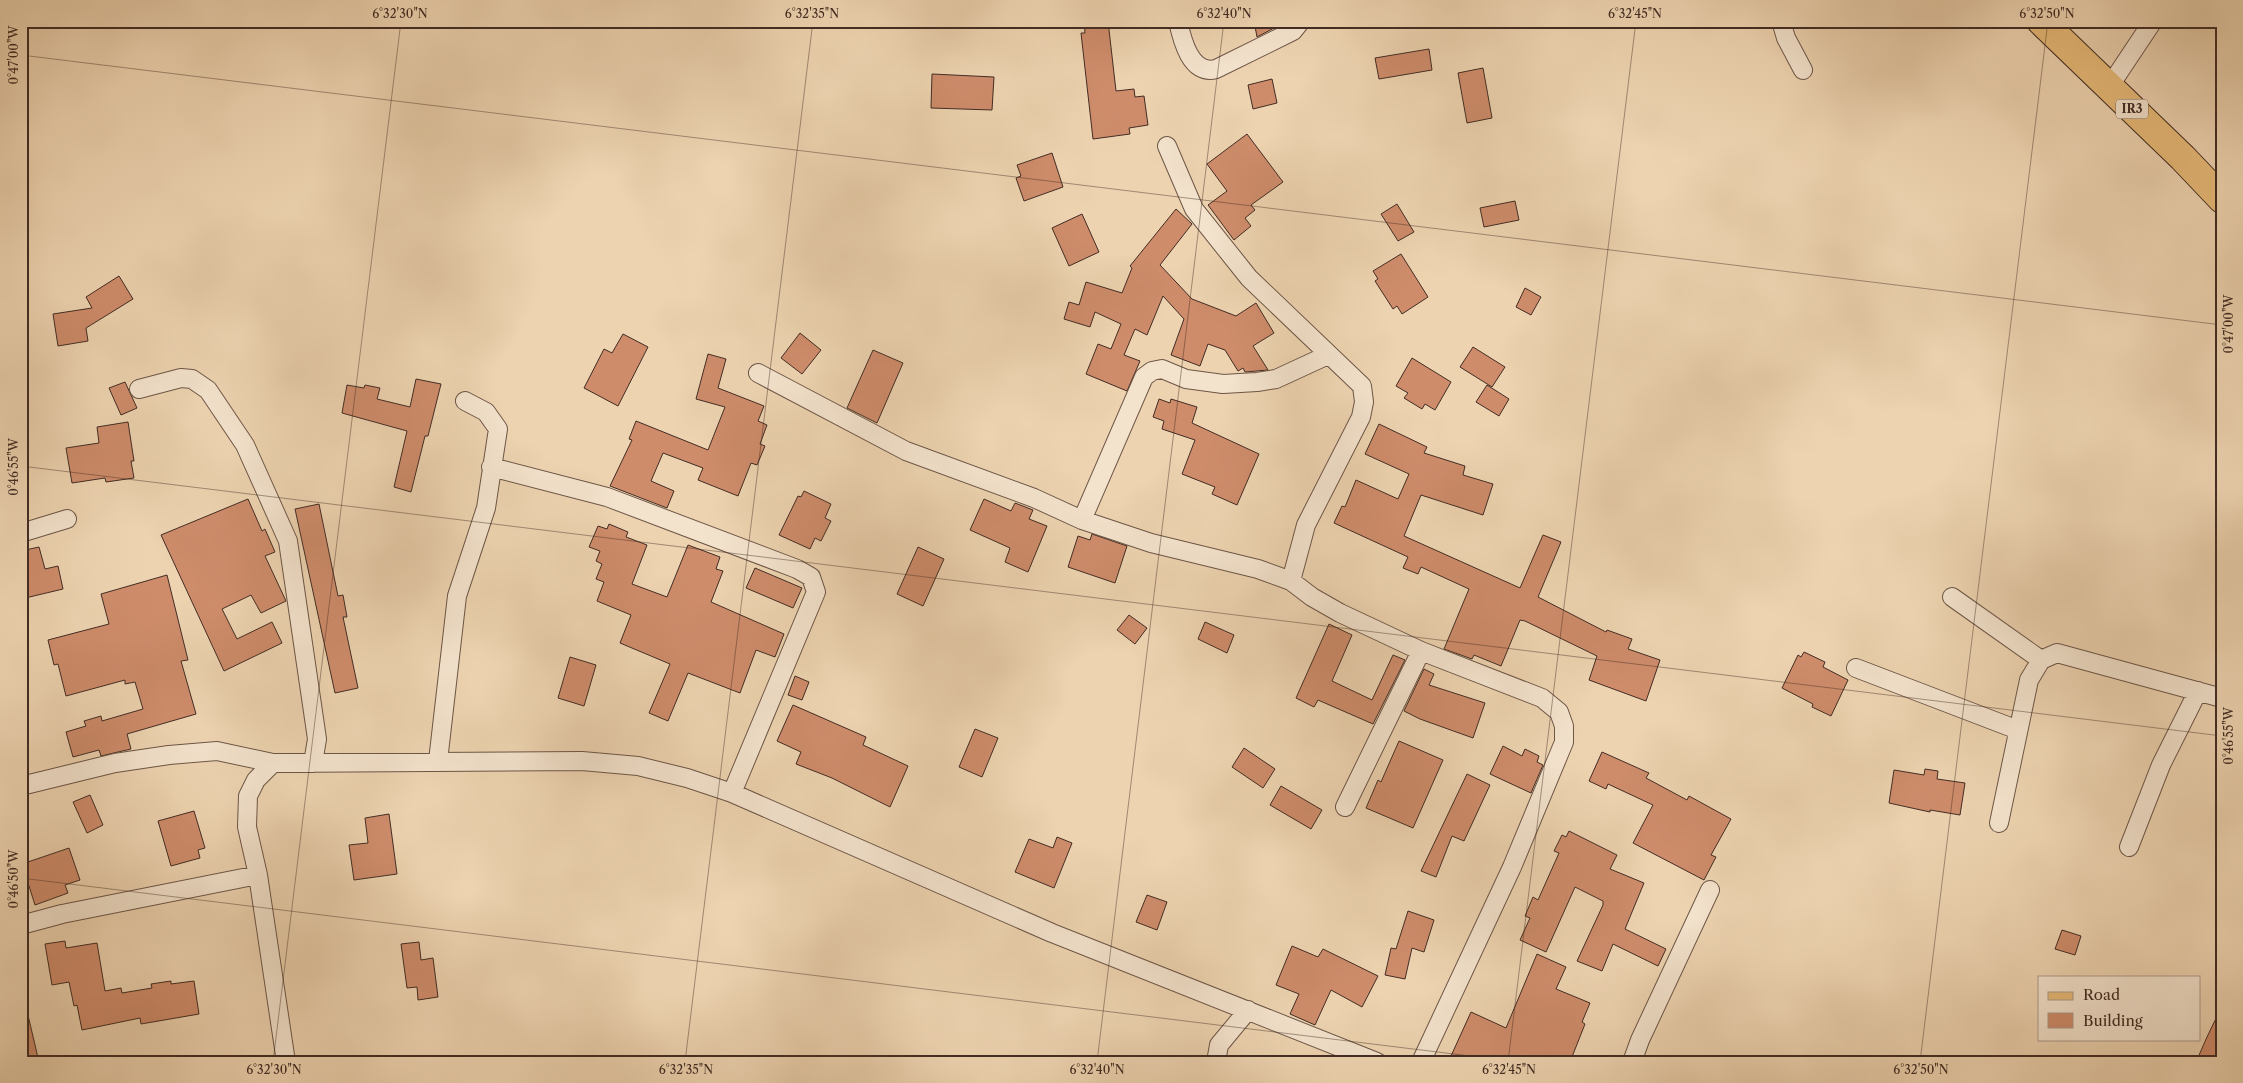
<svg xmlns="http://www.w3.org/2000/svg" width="2243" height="1083" viewBox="0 0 2243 1083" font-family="'Libre Caslon Text',serif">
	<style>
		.building { fill: #ce8c6b; stroke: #422c24 }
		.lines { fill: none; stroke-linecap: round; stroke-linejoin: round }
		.minor-casing { stroke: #6d5647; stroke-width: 20 }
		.primary-casing { stroke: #422c24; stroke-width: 30 }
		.minor { stroke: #f3e2cc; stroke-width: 18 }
		.primary { stroke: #e6ba78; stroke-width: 28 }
		.ticks { fill: none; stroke: #422c24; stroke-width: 1; stroke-opacity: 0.45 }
		.labels { text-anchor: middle; stroke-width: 4.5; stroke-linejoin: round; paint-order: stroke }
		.shield { fill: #f3e2cc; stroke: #776356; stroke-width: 1 }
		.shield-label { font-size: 12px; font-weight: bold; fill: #422c24 }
		.neatline { fill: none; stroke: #422c24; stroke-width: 2 }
		.ticks-label { font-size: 12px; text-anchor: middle; fill: #422c24 }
	</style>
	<rect width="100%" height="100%" fill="#edd3b0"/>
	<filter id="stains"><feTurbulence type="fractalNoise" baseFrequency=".004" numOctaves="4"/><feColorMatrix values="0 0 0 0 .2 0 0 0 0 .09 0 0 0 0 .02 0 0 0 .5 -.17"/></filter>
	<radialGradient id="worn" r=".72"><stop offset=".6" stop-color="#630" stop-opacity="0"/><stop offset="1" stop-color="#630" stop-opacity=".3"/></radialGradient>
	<path class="building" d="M1084 21H1108L1116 91 1134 89 1135 97 1144 96 1148 125 1129 128 1130 134 1093 139 1081 33H1085Z
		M1254 21H1273L1274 28 1257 37Z
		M1429 49 1432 70 1379 79 1375 58Z
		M1483 68 1492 118 1467 123 1458 73Z
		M932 74 994 77 992 110 931 108Z
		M1272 79 1277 103 1253 109 1248 85Z
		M1247 134 1283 182 1251 205 1255 210 1245 218 1251 226 1234 240 1208 205 1227 191 1207 164Z
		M1052 153 1063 187 1024 201 1016 178 1021 176 1017 165Z
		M1515 201 1519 220 1484 227 1480 208Z
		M1397 204 1414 232 1398 241 1381 214Z
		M1176 209 1192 224 1160 265 1192 299 1236 316 1256 303 1274 333 1253 346 1268 370 1245 372 1243 368 1238 371 1225 350 1208 344 1200 366 1171 355 1184 319 1163 296 1147 335 1135 329 1124 355 1140 361 1127 391 1086 374 1098 344 1111 349 1121 324 1095 312 1090 327 1064 319 1069 302 1079 305 1086 282 1122 293 1132 268 1130 266Z
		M1082 214 1099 252 1069 266 1052 228Z
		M1401 254 1428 297 1402 314 1397 306 1393 309 1375 281 1378 279 1373 271Z
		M119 276 133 299 86 328 88 341 58 346 53 314 92 308 86 297Z
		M1525 288 1541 297 1531 315 1516 307Z
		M800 333 821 350 802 374 781 358Z
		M623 334 648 347 618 406 584 388 604 349 612 353Z
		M1473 347 1505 367 1492 387 1460 367Z
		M873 350 903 363 877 423 847 408Z
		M708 354 726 359 718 388 764 406 758 421 767 425 760 444 765 446 757 465 751 463 738 496 698 480 703 468 663 453 651 481 674 491 667 508 610 486 632 440 629 439 636 421 708 450 725 407 696 399Z
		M1412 358 1451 382 1435 410 1425 404 1422 409 1404 398 1408 393 1396 386Z
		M416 379 441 384 428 436H425L411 492 394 487 407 431 342 413 347 385 364 388 365 385 380 388 377 399 410 407Z
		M125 382 137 408 121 415 109 388Z
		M1487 385 1509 399 1499 416 1476 402Z
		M1159 399 1170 403 1171 399 1197 407 1192 423 1259 454 1237 505 1212 494 1215 487 1182 474 1195 440 1162 429 1164 421 1153 417Z
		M128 422 134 461H131L134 478 106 482 105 478 72 483 66 448 99 443 97 427Z
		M1379 424 1427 447 1424 453 1465 466 1463 475 1493 484 1483 515 1421 495 1404 536 1520 588 1543 535 1561 542 1538 597 1606 632 1607 630 1632 639 1628 649 1660 660 1646 701 1589 680 1597 656 1525 621 1520 620 1501 666 1474 655 1472 659 1444 649 1469 589 1421 567 1418 574 1403 568 1408 557 1334 523 1342 506 1345 507 1356 480 1398 499 1409 474 1365 454Z
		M804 491 831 504 825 518 831 521 821 541 815 538 810 549 779 535 798 496 801 497Z
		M248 499 262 531 265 529 275 552 265 556 286 601 261 613 251 595 222 609 237 639 272 622 282 643 224 671 161 535Z
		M984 499 1011 511 1015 503 1033 510 1029 519 1047 526 1028 572 1005 562 1010 548 970 530Z
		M319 504 338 596 343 595 347 617H343L358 688 335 693 295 509Z
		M609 524 628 532 626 537 647 545 632 584 667 597 688 545 720 557 716 569 723 571 711 602 784 634 775 657 756 650 740 693 688 673 668 721 649 713 670 664 620 643 631 615 597 601 604 582 596 579 602 564 596 561 600 551 589 547 598 526 607 529Z
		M1092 534 1127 546 1115 583 1068 567 1078 536 1090 540Z
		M39 547 45 569 58 566 63 589 21 599V551Z
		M918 547 944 559 923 606 897 594Z
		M755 568 802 588 793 608 746 588Z
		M167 575 188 660 181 661 196 714 127 734 131 749 101 756 99 750 73 757 66 732 86 726 84 721 101 716 102 721 143 709 135 682 125 684V680L66 696 58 664 54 665 48 640 109 624 101 594Z
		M1129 615 1147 628 1135 644 1117 630Z
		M1205 622 1234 635 1227 653 1198 639Z
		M1329 624 1352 635 1332 681 1372 700 1393 655 1405 660 1373 724 1318 700 1314 707 1296 698Z
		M1804 652 1825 662 1823 667 1848 680 1831 716 1812 707 1813 704 1782 688 1798 655 1801 657Z
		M570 657 596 665 584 706 558 698Z
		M1424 669 1434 674 1429 685 1485 703 1473 738 1420 719 1404 711Z
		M795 676 809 682 802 700 788 695Z
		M793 705 866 737 863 745 908 766 890 807 832 778 796 764 801 752 777 741Z
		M975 729 998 738 982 777 959 767Z
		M1399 741 1443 760 1413 828 1366 808 1378 780 1381 782Z
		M1503 746 1522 756 1525 749 1539 756 1537 762 1543 765 1531 793 1490 774Z
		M1244 748 1275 769 1263 788 1232 767Z
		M1602 752 1649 773 1646 778 1687 800 1689 796 1731 819 1711 855 1716 857 1704 880 1633 843 1653 805 1608 784 1606 789 1589 781Z
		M1925 769 1938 771 1937 779 1965 783 1960 815 1930 810V812L1889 803 1894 770 1924 775Z
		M1467 774 1490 785 1464 841 1452 836 1436 877 1421 871Z
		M1281 786 1322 810 1311 829 1270 805Z
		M90 795 103 825 87 833 73 802Z
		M194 811 205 848 198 850 200 858 171 866 158 821Z
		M389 814 397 874 354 880 349 845 368 843 365 818Z
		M1569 831 1617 855 1610 869 1644 883 1625 929 1666 949 1658 966 1613 944 1602 971 1577 961 1603 905V901L1575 887 1546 952 1520 940 1530 918 1525 916 1533 897 1538 900 1559 853 1554 851 1562 835 1566 837Z
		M1057 837 1072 843 1054 888 1015 872 1029 839 1053 848Z
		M69 848 80 880 65 885 68 893 35 905 22 864Z
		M1147 895 1167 902 1157 930 1136 922Z
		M1408 911 1434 920 1424 952 1412 948 1405 979 1385 975 1391 948 1396 949Z
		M2062 930 2081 936 2075 955 2055 949Z
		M65 941 66 948 97 943 105 991 121 988 122 993 152 988 151 984 171 981V984L194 981 199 1014 141 1024 140 1018 82 1030 77 1005 74 1006 69 982 52 985 45 944Z
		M419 942 421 960 433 958 438 997 418 1000 417 987 407 988 401 944Z
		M1292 946 1318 957 1323 949 1378 976 1362 1007 1331 990 1315 1025 1290 1014 1299 994 1276 985Z
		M1537 954 1566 967 1556 989 1590 1003 1582 1022 1585 1024 1570 1062H1464L1451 1056 1471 1012 1506 1028Z
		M2222 1006V1062H2196L2207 1037Z
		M27 1011 39 1062H21V1012Z"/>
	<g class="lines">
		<defs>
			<path id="minor" d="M1178 21C1182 40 1191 76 1216 69L1293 31 1301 21
				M1781 21 1786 38 1803 70
				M2109 87 2153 21
				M1167 146 1194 209 1249 278 1362 386 1364 402 1361 417 1306 525 1291 581
				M758 373 906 451 1034 498 1082 520 1151 543 1258 569 1291 581 1312 597 1340 613 1421 651 1542 698 1559 712 1564 726V742L1512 867 1421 1062
				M139 389 181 378 192 379 208 390 245 445 288 541 317 739 313 763
				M491 467 607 497 797 569 811 577 816 592 732 793
				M1082 520 1144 377 1152 371 1162 369 1186 379 1223 384 1257 382 1276 379 1328 355
				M21 533 67 519
				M1952 597 2041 660
				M1856 668 2018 730
				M438 761 457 596 486 508 498 429 486 412 465 401
				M21 786 115 763 169 755 217 751 273 763
				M1345 807 1421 651
				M1999 823 2029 680 2041 660 2057 653 2222 698
				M2129 847 2161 765 2198 691
				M21 925 62 914 258 875
				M286 1062 258 875 247 827 248 796 256 780 273 763 582 761 638 766 687 778 732 793 1052 933 1377 1062
				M1216 1062 1219 1045 1248 1010
				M1632 1062 1640 1040 1710 890"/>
			<path id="primary" d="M2041 21 2183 158 2222 199"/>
		</defs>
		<use href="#minor" class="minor-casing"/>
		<use href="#primary" class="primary-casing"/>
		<use href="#minor" class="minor"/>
		<use href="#primary" class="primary"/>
	</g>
	<path class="ticks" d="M21 55 2222 325M21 466 2222 736M21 878 1519 1062M273 1062 401 21M685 1062 813 21M1097 1062 1224 21M1508 1062 1636 21M1920 1062 2048 21"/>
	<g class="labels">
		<rect class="shield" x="2116" y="99.5" width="32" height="19" rx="4"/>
		<g class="shield-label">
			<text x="2132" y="113">IR3</text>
		</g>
	</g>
	<rect width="2243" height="1083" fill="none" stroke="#edd3b0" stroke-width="55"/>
	<rect x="2038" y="976" width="162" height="65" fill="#f3e2cc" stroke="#ac9989"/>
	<rect x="2048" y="992" width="25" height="8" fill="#e6ba78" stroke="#ac9989"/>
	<text x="2083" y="1000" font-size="15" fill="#422c24">Road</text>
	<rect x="2048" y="1013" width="25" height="15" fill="#ce8c6b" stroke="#ac9989"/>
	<text x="2083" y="1026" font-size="15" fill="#422c24">Building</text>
	<rect x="28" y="28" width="2188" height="1028" class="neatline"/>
	<g class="ticks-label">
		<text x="400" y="18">6°32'30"N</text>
		<text x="812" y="18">6°32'35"N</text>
		<text x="1224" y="18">6°32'40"N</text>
		<text x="1635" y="18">6°32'45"N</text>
		<text x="2047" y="18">6°32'50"N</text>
		<text transform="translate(14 55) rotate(-90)" y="4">0°47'00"W</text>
		<text transform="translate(2229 324) rotate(-90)" y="4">0°47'00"W</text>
		<text transform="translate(14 467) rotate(-90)" y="4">0°46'55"W</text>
		<text transform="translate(2229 736) rotate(-90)" y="4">0°46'55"W</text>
		<text transform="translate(14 879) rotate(-90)" y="4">0°46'50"W</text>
		<text x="274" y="1074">6°32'30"N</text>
		<text x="686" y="1074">6°32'35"N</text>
		<text x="1097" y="1074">6°32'40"N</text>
		<text x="1509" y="1074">6°32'45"N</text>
		<text x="1921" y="1074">6°32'50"N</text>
	</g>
	<rect width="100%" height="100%" filter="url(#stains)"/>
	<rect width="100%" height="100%" fill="url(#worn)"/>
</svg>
